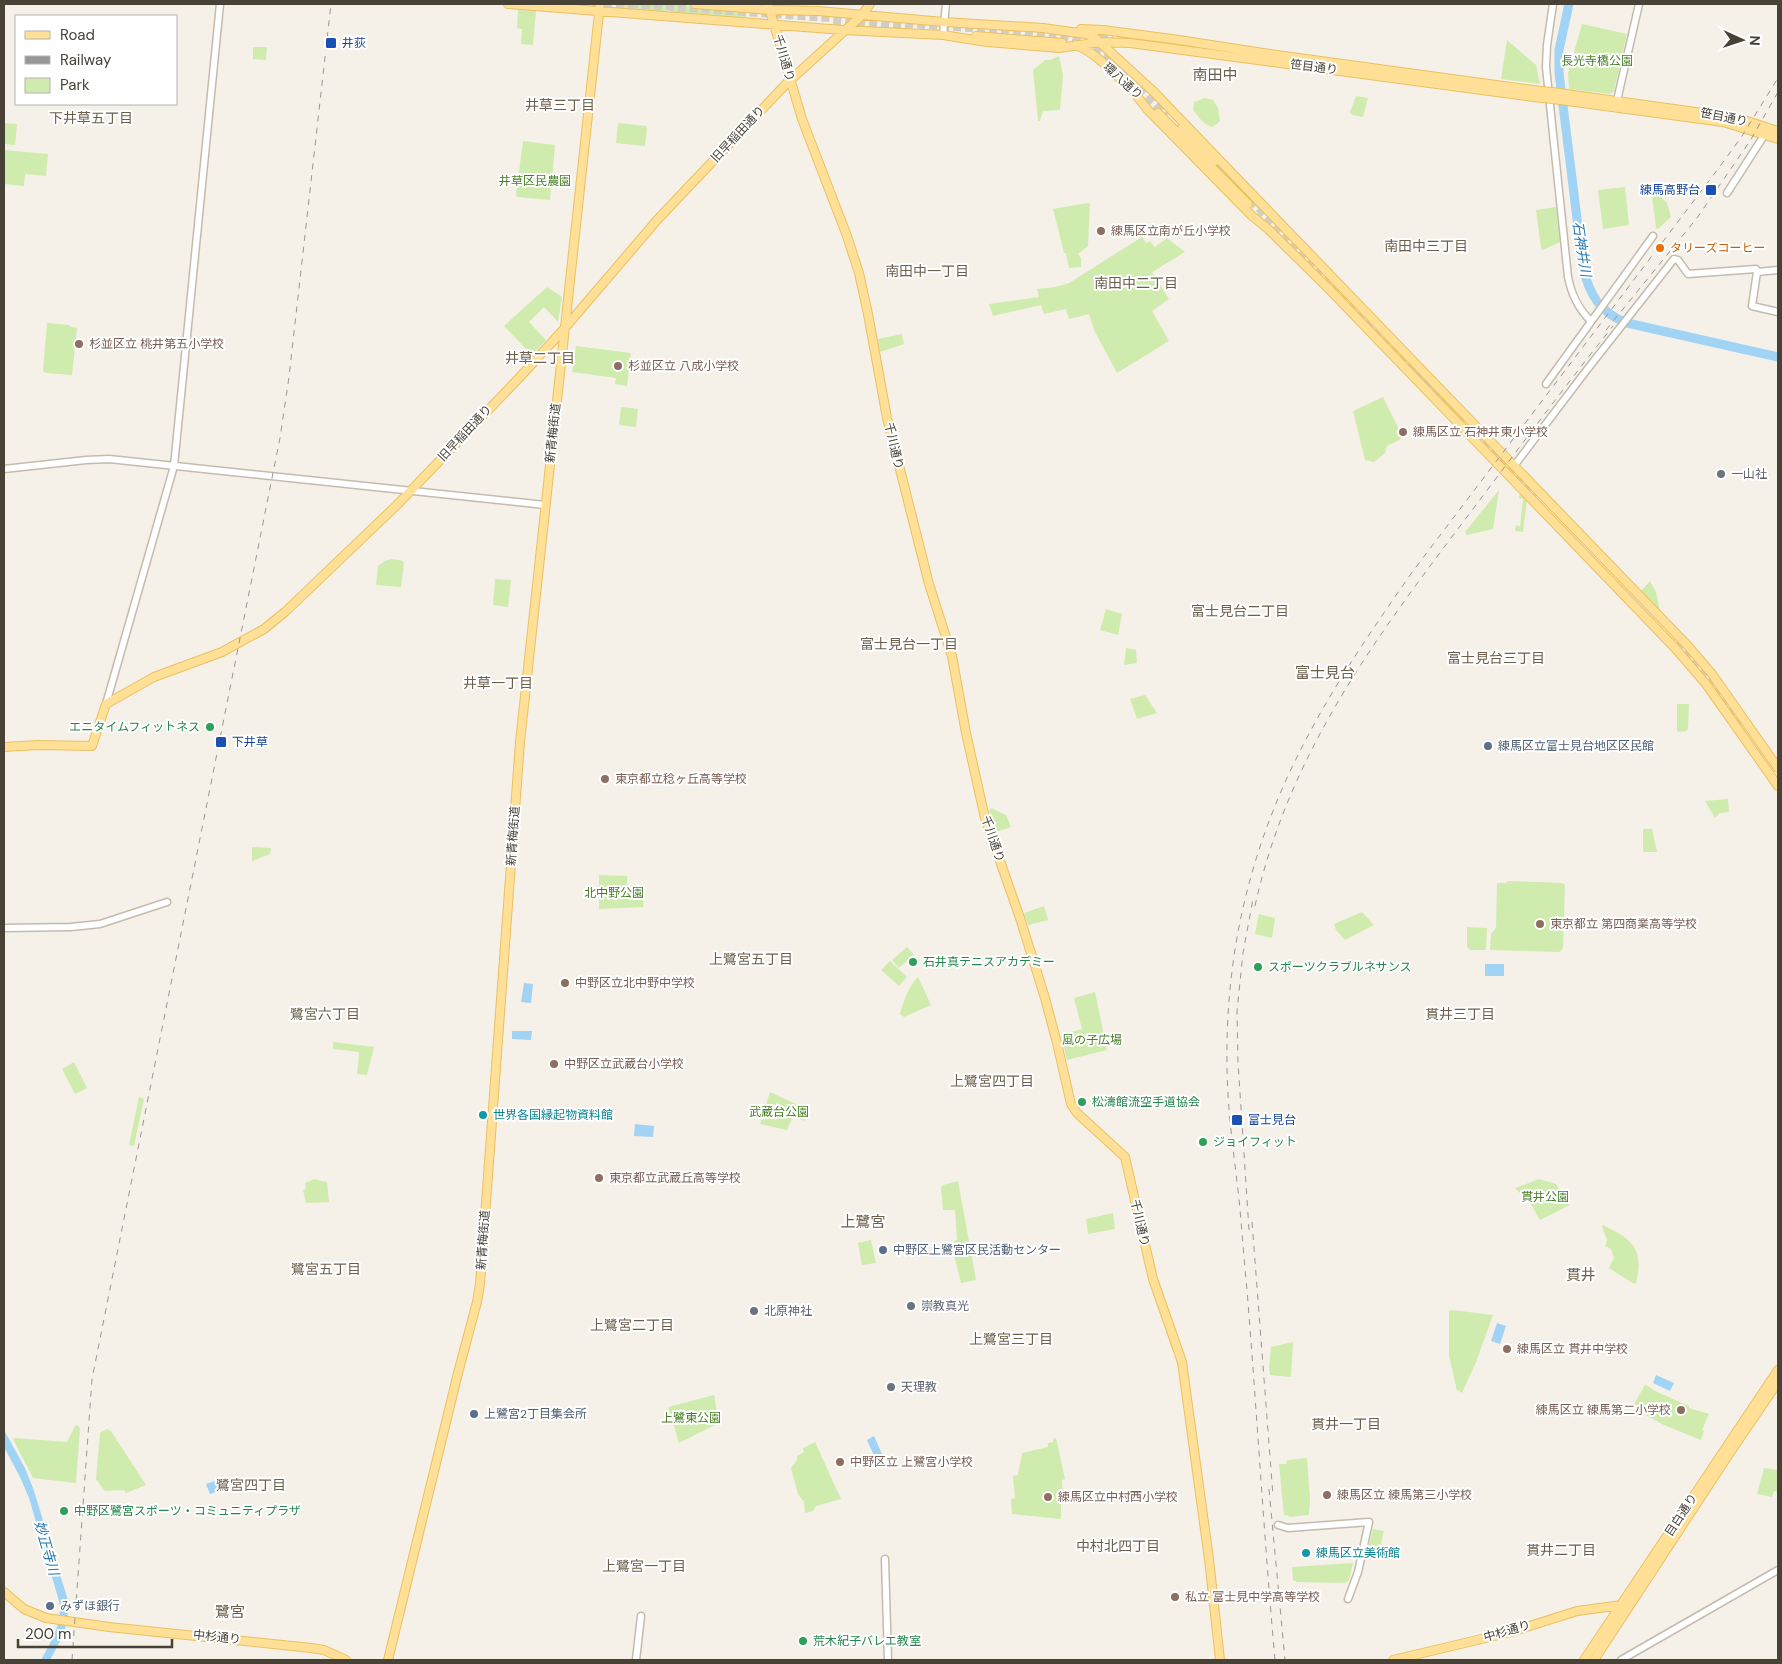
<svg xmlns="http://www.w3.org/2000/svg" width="1782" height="1664" viewBox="0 0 1782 1664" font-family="'DM Sans','Noto Sans JP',sans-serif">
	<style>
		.green { fill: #d0ebae }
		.water { fill: #a1d3f4 }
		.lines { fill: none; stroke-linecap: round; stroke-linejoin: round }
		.river { stroke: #a1d3f4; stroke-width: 9 }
		.major-tunnel { stroke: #d2cec4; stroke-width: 8; stroke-dasharray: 8 4; stroke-linecap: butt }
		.minor-casing { stroke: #c4bbad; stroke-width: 9 }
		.major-casing { stroke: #eac060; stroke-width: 10 }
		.minor { stroke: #fff; stroke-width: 6 }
		.major { stroke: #ffe096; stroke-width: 8 }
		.rail { stroke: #979797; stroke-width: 1; stroke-dasharray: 6 6; stroke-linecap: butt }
		.major-bridge-casing { stroke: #eac060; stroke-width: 10; stroke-linecap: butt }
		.major-bridge { stroke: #ffe096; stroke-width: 8 }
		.transit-dot { fill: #1a4fb4; stroke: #fff; stroke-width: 2 }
		.education-dot { fill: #8d6e63; stroke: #fff; stroke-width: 2 }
		.food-dot { fill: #e8710a; stroke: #fff; stroke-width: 2 }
		.worship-dot { fill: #6b7280; stroke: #fff; stroke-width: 2 }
		.leisure-dot { fill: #2e9e5b; stroke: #fff; stroke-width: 2 }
		.service-dot { fill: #5c6f8a; stroke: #fff; stroke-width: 2 }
		.culture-dot { fill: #0f9aa8; stroke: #fff; stroke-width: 2 }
		.labels { text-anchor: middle; stroke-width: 4; stroke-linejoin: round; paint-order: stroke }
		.transit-label { font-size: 12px; fill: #164399; stroke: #fff; text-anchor: start }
		.street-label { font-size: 12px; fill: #484136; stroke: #fff }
		.park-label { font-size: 12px; fill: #477e25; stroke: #fff }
		.education-label { font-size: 12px; fill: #785e54; stroke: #fff; text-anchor: start }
		.food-label { font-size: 12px; fill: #c56008; stroke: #fff; text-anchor: start }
		.worship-label { font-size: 12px; fill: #5b616d; stroke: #fff; text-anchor: start }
		.leisure-label { font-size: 12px; fill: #27864d; stroke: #fff; text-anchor: start }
		.service-label { font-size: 12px; fill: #4e5e75; stroke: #fff; text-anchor: start }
		.culture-label { font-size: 12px; fill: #0d838f; stroke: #fff; text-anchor: start }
		.neighbourhood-label { font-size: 14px; fill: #6c5f4c; stroke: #fff }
		.water-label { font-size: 14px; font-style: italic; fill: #2779b2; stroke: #fff }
		.quarter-label { font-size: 15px; fill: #6c5f4c; stroke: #fff }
	</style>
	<rect width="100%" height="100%" fill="#f5f1e8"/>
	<path class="green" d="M621 4H666L665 14 624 9 621 6Z
		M672 4 744 11 747 16 743 20 670 15Z
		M518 10 536 11 533 45 521 44 522 29 517 28Z
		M1582 24 1627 34 1614 91 1610 94 1569 89 1568 73Z
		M1507 40 1536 65 1540 84 1501 79Z
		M253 47H267L266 60 253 59Z
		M1059 56 1063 75 1060 110 1043 111 1040 121H1038L1033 70 1045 60H1050Z
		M1356 96 1368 98 1363 117 1352 115 1350 112Z
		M1205 98 1213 100 1218 108 1220 121 1213 127C1204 126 1198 116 1193 110L1194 102Z
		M4 123 17 124 15 145 4 144Z
		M618 123 646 126 647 128 645 146 616 143Z
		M523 141 555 145 550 200 517 197 516 195Z
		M4 150 48 154 46 176 25 174 24 186 4 184Z
		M1204 152 1233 179 1265 212 1258 218 1256 216 1260 211Z
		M1625 187 1629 225 1603 229 1598 190Z
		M1651 187 1667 203 1671 217 1658 229 1656 228Z
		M1088 203 1090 204 1088 246 1078 254 1081 258V267L1069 268 1066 253H1064L1053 209Z
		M1556 207 1560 242 1543 250 1541 248 1536 210Z
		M1142 237 1146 243 1150 241 1155 247 1167 238 1185 252 1152 272 1169 299 1152 311 1169 341 1117 373 1094 330 1089 314 1069 319 1066 309 1044 314 1041 305 993 316 989 304 1039 297 1037 289 1055 287 1069 283Z
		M547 287 562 297 558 322 544 307 529 322 546 340 532 355 504 326Z
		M47 323 69 325 71 327 77 328 72 375 46 373 43 371Z
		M902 334 904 344 880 352 878 339Z
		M576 346 631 353 627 386 615 384 616 378 572 372Z
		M1413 364 1463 418 1459 421 1409 367Z
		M1383 397 1401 433V439L1387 446 1385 453 1374 462 1365 460 1353 411Z
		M621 407 638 409 636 427 619 425Z
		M1499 490 1493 529 1467 535 1465 532Z
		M1520 493 1527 500 1523 532 1515 531 1516 525 1520 526 1523 499 1519 498Z
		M392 559 403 561 404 563 401 587 376 585 378 566 385 561Z
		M495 579 511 580 508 607 493 605Z
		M1650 581 1656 592 1660 611 1641 591Z
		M1106 609 1122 614 1118 635 1100 630Z
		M1126 648 1136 650 1137 663 1124 665Z
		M1145 695 1157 713 1137 719 1130 699Z
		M1677 704H1689L1688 729 1686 731 1679 732 1677 731Z
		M1728 799 1729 812 1720 813 1715 818 1705 801Z
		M991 808 1006 815 1011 827 996 832 989 811Z
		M1643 829H1652L1657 852H1643Z
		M252 847 271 848 270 854 252 861Z
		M599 875 627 876V886L645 888 643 907 599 909Z
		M1507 881 1562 883 1565 885 1563 948 1560 952 1490 950 1491 934 1496 928 1497 883H1507Z
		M1044 906 1048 920 1028 925 1024 913Z
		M1362 912 1374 925 1345 940 1336 930 1334 924Z
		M1259 914 1275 918 1272 938 1255 934Z
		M1467 927 1487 928 1486 950H1470L1467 947Z
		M907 947 914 955 899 968 892 960Z
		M890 961 907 977 899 986 881 970Z
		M918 977 931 1005 904 1017 900 1014C904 1000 908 987 918 977Z
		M1095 992 1107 1050 1067 1060 1061 1035 1082 1029 1074 998Z
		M333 1042 374 1047 367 1075 357 1074 359 1052 333 1049Z
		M74 1062 87 1088 75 1094 62 1069Z
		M770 1092 809 1110 804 1121 793 1116 787 1130 760 1124Z
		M139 1097 144 1099 134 1146 129 1145Z
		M314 1179 327 1182 329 1202 306 1203 303 1190 306 1189 305 1183Z
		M1539 1179 1556 1184 1570 1205 1540 1220 1532 1206 1515 1188Z
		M958 1181 976 1280 961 1283 954 1255H956L954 1241 957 1240 955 1210H943L941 1187 943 1185Z
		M1113 1213 1115 1229 1088 1234 1086 1219Z
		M1603 1225C1633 1240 1644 1248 1636 1283L1634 1284 1609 1268 1614 1258 1611 1249 1605 1246 1607 1240 1602 1227Z
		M871 1240 876 1263 862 1265 858 1243Z
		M1452 1310 1493 1315 1476 1362 1462 1393 1456 1389V1386L1449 1356V1311Z
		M1293 1342 1291 1377 1270 1375 1269 1367 1271 1347Z
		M1645 1385H1646L1655 1391 1689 1406V1408L1709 1414 1702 1430 1704 1431 1701 1440 1664 1425 1636 1410 1634 1404Z
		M714 1395 719 1423 679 1443 668 1407Z
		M77 1425 80 1428 76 1483 33 1478 13 1439 14 1438 67 1442 75 1426Z
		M107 1429 111 1431 146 1485 126 1493 124 1490 105 1491 96 1479 100 1433Z
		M1056 1438 1065 1479 1062 1480 1063 1504H1061V1519L1012 1514 1011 1499 1015 1498 1013 1476 1018 1475 1022 1453 1048 1447V1443L1053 1442V1439Z
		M815 1442 841 1499 816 1506 813 1511 805 1513 804 1502 798 1494 791 1468 797 1460V1456L804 1452 803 1448Z
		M1307 1458 1310 1499 1309 1514 1308 1515 1289 1517 1288 1515H1284L1279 1464H1286L1287 1460Z
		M1764 1468 1778 1470V1492L1774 1491 1772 1497 1757 1494Z
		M1373 1529 1384 1531 1378 1555 1367 1553Z
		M1353 1563 1349 1580 1345 1583 1297 1582 1293 1580 1292 1567Z"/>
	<path class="water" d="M1485 964H1504V976H1485Z
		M524 983 533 984 531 1003 521 1002Z
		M512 1031H532L531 1040 512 1039Z
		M635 1124 654 1126 653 1137 634 1136Z
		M1497 1323 1506 1326 1500 1344 1491 1341Z
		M1656 1375 1674 1383 1670 1391 1653 1383Z
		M4 1430 25 1468 33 1488 67 1597C71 1622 62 1639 50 1660H41C51 1641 63 1623 59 1601L29 1498 20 1477 4 1447Z
		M874 1436 882 1454 875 1458 867 1440Z
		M224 1478 227 1488 210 1494 206 1484Z"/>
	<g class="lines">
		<path class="river" d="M1569 4 1559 50V73L1583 267C1589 294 1600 313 1627 323L1778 357"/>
		<path class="major-tunnel" d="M580 4 634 8
			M630 4 1054 34 1080 40 1106 56 1166 116
			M833 23 911 30
			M1088 35 1113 37
			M1208 157 1288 238 1537 495
			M1679 641 1742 723"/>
		<defs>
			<path id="minor" d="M1553 4 1547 45 1546 67 1568 277C1571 293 1579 310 1591 321
				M943 35 946 4
				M1616 105 1639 4
				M1727 193 1767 131
				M1757 272 1778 270
				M1546 384 1653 236
				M1514 466 1586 371 1674 259 1678 260 1688 274 1756 269 1757 272 1752 306 1778 312
				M4 469 86 460 109 459 545 505
				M106 704 174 466 220 4
				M4 928 71 927 100 924 167 902
				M1278 1525 1288 1528 1369 1522 1358 1572 1348 1599
				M885 1559 888 1660
				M636 1660 641 1616
				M1621 1660 1778 1570"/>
			<path id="major" d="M508 4 843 30 943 35 987 42 1059 48 1100 42 1130 43 1542 98
				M695 4 770 10 818 11 944 22 1043 28 1086 34 1094 37 1154 92 1250 192 1688 646 1712 674 1778 768
				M768 4 802 119 847 236 859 273 868 314 887 418 929 584 952 656 966 733 985 818 1020 918 1045 998 1057 1043 1071 1104 1077 1113 1125 1157 1153 1279 1182 1362 1209 1559 1220 1660
				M1081 29 1103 30 1179 40 1263 53 1541 91
				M976 36 1062 43
				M1076 45C1100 55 1116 77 1136 93
				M1133 91 1147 109 1251 215 1268 229 1328 288 1675 648 1706 684 1778 786
				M1552 92 1724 116 1747 121 1778 131
				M1553 99 1723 122 1778 139
				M1158 113 1248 204
				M1182 128 1215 161
				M4 747 38 745 92 746 106 704 154 677 222 652 264 629 285 612 397 505 520 377 564 329 658 219 786 84 862 15 870 4
				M4 1592 24 1609 46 1618 109 1627 311 1648 324 1650 346 1660
				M388 1660 458 1373 477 1302 480 1284 520 742 600 4
				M1393 1660 1511 1632 1577 1611 1622 1605
				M1584 1660 1778 1370
				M1594 1660 1731 1451 1778 1382"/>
		</defs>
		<use href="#minor" class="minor-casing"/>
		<use href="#major" class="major-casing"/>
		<use href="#minor" class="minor"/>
		<use href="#major" class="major"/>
		<path class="rail" d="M1606 330 1697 218 1750 141 1778 92
			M1255 906C1289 751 1379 633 1473 509 1519 448 1565 386 1613 326
			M1252 1222 1273 1496
			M1249 1230 1238 1062 1237 1011 1243 953 1253 899
			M1269 1489 1285 1660
			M72 1660 92 1379 280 438 289 377 331 4
			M1275 1660C1264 1537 1257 1414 1247 1290 1244 1260 1242 1230 1239 1199 1234 1154 1227 1109 1227 1063 1226 997 1235 929 1254 866 1287 754 1347 665 1413 571L1724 161 1742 136 1778 78"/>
		<defs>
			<path id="major-bridge" d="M1541 91 1552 92
				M1542 98 1553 99"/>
		</defs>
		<use href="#major-bridge" class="major-bridge-casing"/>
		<use href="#major-bridge" class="major-bridge"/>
	</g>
	<g class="transit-dot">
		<rect x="325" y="37" width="12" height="12" rx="2.5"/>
		<rect x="1705" y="184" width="12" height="12" rx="2.5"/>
		<rect x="215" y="736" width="12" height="12" rx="2.5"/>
		<rect x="1231" y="1114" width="12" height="12" rx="2.5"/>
	</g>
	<g class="education-dot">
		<circle cx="1101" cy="231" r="5"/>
		<circle cx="79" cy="344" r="5"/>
		<circle cx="618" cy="366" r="5"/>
		<circle cx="1403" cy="432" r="5"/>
		<circle cx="605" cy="779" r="5"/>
		<circle cx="1540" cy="924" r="5"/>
		<circle cx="565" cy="983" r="5"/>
		<circle cx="554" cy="1064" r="5"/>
		<circle cx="599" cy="1178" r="5"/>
		<circle cx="1507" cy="1349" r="5"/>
		<circle cx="1681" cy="1410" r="5"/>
		<circle cx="840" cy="1462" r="5"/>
		<circle cx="1327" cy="1495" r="5"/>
		<circle cx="1048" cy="1497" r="5"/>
		<circle cx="1175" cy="1597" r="5"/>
	</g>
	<circle class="food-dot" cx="1660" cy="248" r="5"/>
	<g class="worship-dot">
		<circle cx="1721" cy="474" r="5"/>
		<circle cx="911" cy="1306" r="5"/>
		<circle cx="754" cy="1311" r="5"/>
		<circle cx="891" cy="1387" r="5"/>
	</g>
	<g class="leisure-dot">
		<circle cx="210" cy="727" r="5"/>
		<circle cx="913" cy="962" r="5"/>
		<circle cx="1258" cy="967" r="5"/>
		<circle cx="1082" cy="1102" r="5"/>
		<circle cx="1203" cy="1142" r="5"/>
		<circle cx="64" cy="1511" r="5"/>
		<circle cx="803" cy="1641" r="5"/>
	</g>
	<g class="service-dot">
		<circle cx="1488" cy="746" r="5"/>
		<circle cx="883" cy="1250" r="5"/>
		<circle cx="474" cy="1414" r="5"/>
		<circle cx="50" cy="1606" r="5"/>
	</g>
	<g class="culture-dot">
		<circle cx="483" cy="1115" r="5"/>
		<circle cx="1306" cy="1553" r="5"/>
	</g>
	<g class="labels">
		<g class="transit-label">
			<text x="342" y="47">井荻</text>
			<text x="1700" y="194" text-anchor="end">練馬高野台</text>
			<text x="232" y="746">下井草</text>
			<text x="1248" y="1124">富士見台</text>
		</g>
		<g class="street-label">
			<text transform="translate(784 58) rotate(74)" y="4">千川通り</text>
			<text transform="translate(1314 67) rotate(7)" y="4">笹目通り</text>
			<text transform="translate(1123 81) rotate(42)" y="4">環八通り</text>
			<text transform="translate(1724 117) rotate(11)" y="4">笹目通り</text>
			<text transform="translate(738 134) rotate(-47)" y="4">旧早稲田通り</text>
			<text transform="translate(465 433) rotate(-47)" y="4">旧早稲田通り</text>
			<text transform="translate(553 433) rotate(-84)" y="4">新青梅街道</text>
			<text transform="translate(894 446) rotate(77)" y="4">千川通り</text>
			<text transform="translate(513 836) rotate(-86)" y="4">新青梅街道</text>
			<text transform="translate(993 839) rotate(71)" y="4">千川通り</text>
			<text transform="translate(1140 1223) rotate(77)" y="4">千川通り</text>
			<text transform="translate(483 1240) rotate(-86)" y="4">新青梅街道</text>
			<text transform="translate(1681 1515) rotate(-57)" y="4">目白通り</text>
			<text transform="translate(1507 1631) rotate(-16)" y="4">中杉通り</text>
			<text transform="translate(217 1637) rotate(6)" y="4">中杉通り</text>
		</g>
		<g class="park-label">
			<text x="1597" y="65">長光寺橋公園</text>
			<text x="535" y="185">井草区民農園</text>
			<text x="614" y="897">北中野公園</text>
			<text x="1092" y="1044">風の子広場</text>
			<text x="779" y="1116">武蔵台公園</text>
			<text x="1545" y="1201">貫井公園</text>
			<text x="691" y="1422">上鷺東公園</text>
		</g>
		<g class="education-label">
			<text x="1111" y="235">練馬区立南が丘小学校</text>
			<text x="89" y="348">杉並区立 桃井第五小学校</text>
			<text x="628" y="370">杉並区立 八成小学校</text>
			<text x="1413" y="436">練馬区立 石神井東小学校</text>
			<text x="615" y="783">東京都立稔ヶ丘高等学校</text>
			<text x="1550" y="928">東京都立 第四商業高等学校</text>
			<text x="575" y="987">中野区立北中野中学校</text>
			<text x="564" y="1068">中野区立武蔵台小学校</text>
			<text x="609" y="1182">東京都立武蔵丘高等学校</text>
			<text x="1517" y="1353">練馬区立 貫井中学校</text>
			<text x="1671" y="1414" text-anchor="end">練馬区立 練馬第二小学校</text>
			<text x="850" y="1466">中野区立 上鷺宮小学校</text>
			<text x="1337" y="1499">練馬区立 練馬第三小学校</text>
			<text x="1058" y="1501">練馬区立中村西小学校</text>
			<text x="1185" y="1601">私立 富士見中学高等学校</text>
		</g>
		<g class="food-label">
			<text x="1670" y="252">タリーズコーヒー</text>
		</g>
		<g class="worship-label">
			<text x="1731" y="478">一山社</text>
			<text x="921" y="1310">崇教真光</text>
			<text x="764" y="1315">北原神社</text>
			<text x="901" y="1391">天理教</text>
		</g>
		<g class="leisure-label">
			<text x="200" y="731" text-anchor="end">エニタイムフィットネス</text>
			<text x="923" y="966">石井真テニスアカデミー</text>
			<text x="1268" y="971">スポーツクラブルネサンス</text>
			<text x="1092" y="1106">松濤館流空手道協会</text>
			<text x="1213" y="1146">ジョイフィット</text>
			<text x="74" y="1515">中野区鷺宮スポーツ・コミュニティプラザ</text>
			<text x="813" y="1645">荒木紀子バレエ教室</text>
		</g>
		<g class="service-label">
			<text x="1498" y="750">練馬区立富士見台地区区民館</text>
			<text x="893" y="1254">中野区上鷺宮区民活動センター</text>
			<text x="484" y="1418">上鷺宮2丁目集会所</text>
			<text x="60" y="1610">みずほ銀行</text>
		</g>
		<g class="culture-label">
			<text x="493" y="1119">世界各国縁起物資料館</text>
			<text x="1316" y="1557">練馬区立美術館</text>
		</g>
		<g class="neighbourhood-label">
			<text x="560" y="110">井草三丁目</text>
			<text x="91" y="123">下井草五丁目</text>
			<text x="1426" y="251">南田中三丁目</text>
			<text x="927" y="276">南田中一丁目</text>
			<text x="1136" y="288">南田中二丁目</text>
			<text x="540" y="363">井草二丁目</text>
			<text x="1240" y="616">富士見台二丁目</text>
			<text x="909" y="649">富士見台一丁目</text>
			<text x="1496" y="663">富士見台三丁目</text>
			<text x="498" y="688">井草一丁目</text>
			<text x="751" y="964">上鷺宮五丁目</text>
			<text x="325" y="1019">鷺宮六丁目</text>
			<text x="1460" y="1019">貫井三丁目</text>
			<text x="992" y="1086">上鷺宮四丁目</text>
			<text x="326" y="1274">鷺宮五丁目</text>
			<text x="632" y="1330">上鷺宮二丁目</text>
			<text x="1011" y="1344">上鷺宮三丁目</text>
			<text x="1346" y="1429">貫井一丁目</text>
			<text x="251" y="1490">鷺宮四丁目</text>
			<text x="1118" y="1551">中村北四丁目</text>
			<text x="1561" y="1555">貫井二丁目</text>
			<text x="644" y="1571">上鷺宮一丁目</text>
		</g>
		<g class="water-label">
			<text transform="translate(1582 249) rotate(81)" y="5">石神井川</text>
			<text transform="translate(47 1548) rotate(74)" y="5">妙正寺川</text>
		</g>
		<g class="quarter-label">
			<text x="1215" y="80">南田中</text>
			<text x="1325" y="678">富士見台</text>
			<text x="863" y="1227">上鷺宮</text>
			<text x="1581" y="1280">貫井</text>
			<text x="230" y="1617">鷺宮</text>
		</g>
	</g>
	<rect width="1782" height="1664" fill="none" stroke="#484136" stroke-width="10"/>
	<rect x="15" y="15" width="162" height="90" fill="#ffffff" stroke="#b6b3af"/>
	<rect x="25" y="31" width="25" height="8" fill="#ffe096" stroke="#b6b3af"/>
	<text x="60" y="40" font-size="15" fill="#484136">Road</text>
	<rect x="25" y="56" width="25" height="8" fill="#979797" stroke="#b6b3af"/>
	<text x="60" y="65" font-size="15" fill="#484136">Railway</text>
	<rect x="25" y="78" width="25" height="15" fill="#d0ebae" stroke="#b6b3af"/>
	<text x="60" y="90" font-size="15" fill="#484136">Park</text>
	<g transform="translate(1742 40) rotate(93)" stroke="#ffffff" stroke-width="4" paint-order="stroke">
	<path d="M0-4L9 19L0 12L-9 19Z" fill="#484136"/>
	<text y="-8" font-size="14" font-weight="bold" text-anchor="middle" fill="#484136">N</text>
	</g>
	<path d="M18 1639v8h154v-8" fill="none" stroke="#484136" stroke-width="2.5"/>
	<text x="25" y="1639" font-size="15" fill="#484136" stroke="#ffffff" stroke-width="4" paint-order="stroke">200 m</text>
</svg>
